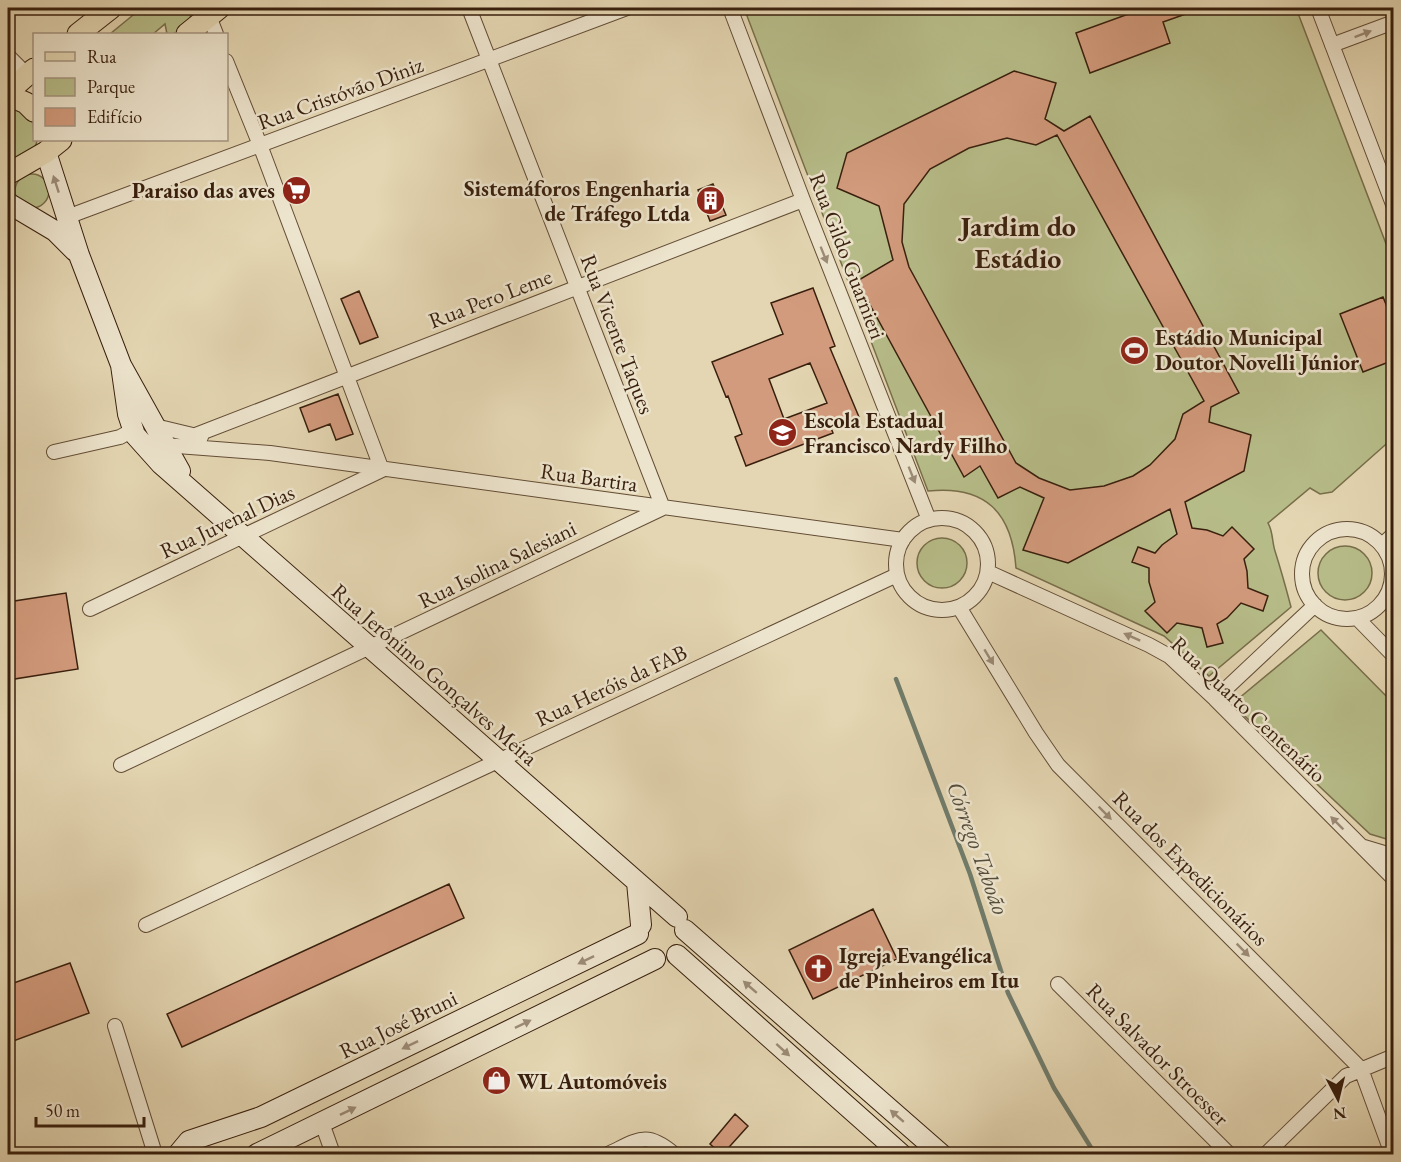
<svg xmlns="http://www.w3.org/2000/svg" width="1401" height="1162" viewBox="0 0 1401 1162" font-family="'EB Garamond',serif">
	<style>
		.green { fill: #b7bd89; stroke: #786e4b; stroke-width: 1.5 }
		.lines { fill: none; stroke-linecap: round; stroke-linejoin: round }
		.stream { stroke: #707b6b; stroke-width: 4.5 }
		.building { fill: #d39b7d; stroke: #381f0d; stroke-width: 1.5; fill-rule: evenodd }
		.street-casing { stroke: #634d36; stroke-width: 16 }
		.secondary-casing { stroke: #381f0d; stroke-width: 22 }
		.primary-casing { stroke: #381f0d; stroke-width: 23 }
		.street { stroke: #ede4cd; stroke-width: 14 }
		.secondary { stroke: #ede4cd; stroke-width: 20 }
		.primary { stroke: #e4d6b2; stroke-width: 21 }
		.oneway { fill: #9c8b77 }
		.labels { text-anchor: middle; stroke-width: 5; stroke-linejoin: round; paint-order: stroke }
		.street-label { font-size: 22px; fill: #381f0d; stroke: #ede4cd }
		.poi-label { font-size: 22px; font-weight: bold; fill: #381f0d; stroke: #ede4cd; text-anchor: start }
		.water-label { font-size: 24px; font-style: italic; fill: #544d3c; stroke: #ede4cd }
		.district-label { font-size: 28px; font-weight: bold; fill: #381f0d; stroke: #ede4cd }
	</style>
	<rect width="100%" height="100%" fill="#e4d6b2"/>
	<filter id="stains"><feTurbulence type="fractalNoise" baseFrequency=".00333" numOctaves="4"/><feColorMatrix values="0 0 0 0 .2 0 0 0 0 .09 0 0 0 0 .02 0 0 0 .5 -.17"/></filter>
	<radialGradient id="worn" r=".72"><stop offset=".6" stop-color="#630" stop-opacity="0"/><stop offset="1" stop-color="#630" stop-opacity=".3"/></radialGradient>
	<path class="green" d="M138 8H192C191 23 183 34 167 34L165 24 153 34H110L138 11Z
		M744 8H1296L1393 262V438L1332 492 1320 494 1310 488 1268 523C1273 531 1272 542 1275 551 1281 570 1286 588 1291 607L1209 676 1164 636 1016 568C1012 512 985 485 928 491Z
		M11 104 33 120 34 140H37C36 154 19 158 8 164V105Z
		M15 191a17 17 0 1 1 34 0a17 17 0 1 1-34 0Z
		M917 563a25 25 0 1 1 50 0a25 25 0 1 1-50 0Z
		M1318 573a27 27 0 1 1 54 0a27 27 0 1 1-54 0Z
		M1321 630 1393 703V841L1370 834 1232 704Z"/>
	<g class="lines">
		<path class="stream" d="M896 679 970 874 1008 993 1054 1088 1095 1154"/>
	</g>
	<path class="building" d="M1145 8 1200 9 1163 22 1170 43 1090 73 1076 33Z
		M1014 71 1056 83 1045 119 1064 131 1090 116 1239 393 1211 407 1209 422 1251 435 1244 471 1185 502 1192 528 1207 530 1223 536 1232 527 1254 549 1244 559 1247 571 1248 588 1268 596 1263 611 1241 603 1227 618 1217 624 1223 643 1207 647 1202 628 1177 623 1167 633 1145 611 1155 602 1149 582V568L1132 562 1138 547 1155 553 1162 545 1177 534 1170 509 1068 563 1023 550 1044 498 1020 487 998 498 980 466 964 477 857 281 893 260 879 206 837 188 847 153ZM1057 135 1204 401 1183 414 1175 439 1150 465 1133 476 1104 486 1070 490 1039 478 1016 463 909 267 902 242 904 204 930 169 969 148 1007 138 1036 145Z
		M713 184 726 215 710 221 698 190Z
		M813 288 835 346 830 348 859 417 831 428 833 433 746 466 735 437 742 434 728 396 726 397 712 362 783 334 771 303ZM810 363 827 403 784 419 769 379Z
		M359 291 378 337 360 344 341 299Z
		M1383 297 1394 324V360L1363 372 1340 314Z
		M338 394 353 434 336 440 330 424 309 432 300 408Z
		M66 593 78 669 8 680V602Z
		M449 884 464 918 182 1047 167 1014Z
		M873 909 897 959 813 999 789 950Z
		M70 963 89 1013 8 1043V985Z
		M735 1114 748 1126 722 1155 710 1144Z"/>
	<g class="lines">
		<defs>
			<path id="street" d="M730 8 803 200 929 520
				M1318 8 1394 207
				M207 11 216 34
				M1332 45 1394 22
				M8 56 27 75
				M67 217 627 8
				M155 426 201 437
				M193 436 803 200
				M164 445 270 453 903 540
				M54 452 120 437 133 430
				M896 564a46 46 0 1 1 92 0a46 46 0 1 1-92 0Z
				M1302 574a45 45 0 1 1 90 0a45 45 0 1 1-90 0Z
				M1382 545 1394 534
				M988 572 1149 645 1169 656 1215 699 1394 879
				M959 607 1036 733 1058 765 1361 1069 1392 1154
				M90 609 382 470 260 145 226 61
				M1357 618 1394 656
				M1215 699 1315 605
				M121 765 663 508 469 8
				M1364 847 1394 856
				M146 925 897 575
				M1058 984 1229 1154
				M115 1026 155 1154
				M322 1123 333 1154
				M608 1154C638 1140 646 1130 674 1154
				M1266 1154 1346 1076 1394 1056"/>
			<path id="secondary" d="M46 152 79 255 121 365 180 471
				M8 203 55 231 75 251
				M121 365 128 414 135 435 161 464 677 917
				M637 882 641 925
				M685 930 941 1154
				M677 955 901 1154
				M179 1153 189 1141 261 1117 638 934
				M257 1154 655 959"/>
			<path id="primary" d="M78 34 111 8
				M187 34 219 8
				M8 92 34 69
				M8 95 26 103 34 111
				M8 174 46 152 61 140"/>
		</defs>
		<use href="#street" class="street-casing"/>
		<use href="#secondary" class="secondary-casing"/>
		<use href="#primary" class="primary-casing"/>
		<use href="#street" class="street"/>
		<use href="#secondary" class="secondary"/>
		<use href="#primary" class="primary"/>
	</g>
	<defs><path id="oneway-solid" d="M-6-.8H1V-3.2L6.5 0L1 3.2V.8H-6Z" transform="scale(1.5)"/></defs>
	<g class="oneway">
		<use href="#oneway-solid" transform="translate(1363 34) rotate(-21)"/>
		<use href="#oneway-solid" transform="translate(56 184) rotate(-108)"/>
		<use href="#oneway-solid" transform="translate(824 255) rotate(68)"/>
		<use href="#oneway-solid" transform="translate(912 475) rotate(68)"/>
		<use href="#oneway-solid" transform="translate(1132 637) rotate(-156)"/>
		<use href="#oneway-solid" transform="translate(989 657) rotate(59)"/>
		<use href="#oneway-solid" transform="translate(1105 813) rotate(45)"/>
		<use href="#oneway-solid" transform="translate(1337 823) rotate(-135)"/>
		<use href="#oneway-solid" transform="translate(1243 950) rotate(45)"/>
		<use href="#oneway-solid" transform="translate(586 960) rotate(154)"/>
		<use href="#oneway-solid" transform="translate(750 987) rotate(-139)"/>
		<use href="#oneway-solid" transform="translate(523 1024) rotate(-26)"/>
		<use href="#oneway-solid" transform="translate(410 1045) rotate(154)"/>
		<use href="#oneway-solid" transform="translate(783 1050) rotate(42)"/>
		<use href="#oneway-solid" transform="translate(348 1111) rotate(-26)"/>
		<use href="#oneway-solid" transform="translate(897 1116) rotate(-139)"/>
	</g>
	<defs>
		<symbol id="supermarket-disc" viewBox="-11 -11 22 22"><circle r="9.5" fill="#8f2418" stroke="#ede4cd"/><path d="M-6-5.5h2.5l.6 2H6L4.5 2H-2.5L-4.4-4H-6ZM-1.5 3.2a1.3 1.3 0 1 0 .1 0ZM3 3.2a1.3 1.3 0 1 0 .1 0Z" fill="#fff"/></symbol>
		<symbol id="building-disc" viewBox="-11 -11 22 22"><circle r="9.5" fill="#8f2418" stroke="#ede4cd"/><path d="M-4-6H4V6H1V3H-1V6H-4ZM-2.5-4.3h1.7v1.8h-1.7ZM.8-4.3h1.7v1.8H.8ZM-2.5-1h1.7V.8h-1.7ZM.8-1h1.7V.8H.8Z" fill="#fff"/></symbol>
		<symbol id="stadium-disc" viewBox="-11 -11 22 22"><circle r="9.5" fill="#8f2418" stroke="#ede4cd"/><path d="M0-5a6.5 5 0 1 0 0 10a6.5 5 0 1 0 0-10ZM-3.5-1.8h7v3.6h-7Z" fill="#fff"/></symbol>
		<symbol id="school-disc" viewBox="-11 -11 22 22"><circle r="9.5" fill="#8f2418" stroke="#ede4cd"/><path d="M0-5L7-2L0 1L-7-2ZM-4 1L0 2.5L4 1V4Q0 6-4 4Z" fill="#fff"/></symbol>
		<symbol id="church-disc" viewBox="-11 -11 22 22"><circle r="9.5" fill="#8f2418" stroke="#ede4cd"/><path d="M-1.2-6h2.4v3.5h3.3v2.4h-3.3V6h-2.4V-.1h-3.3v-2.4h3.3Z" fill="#fff"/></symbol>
		<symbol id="shop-disc" viewBox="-11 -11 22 22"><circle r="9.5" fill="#8f2418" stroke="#ede4cd"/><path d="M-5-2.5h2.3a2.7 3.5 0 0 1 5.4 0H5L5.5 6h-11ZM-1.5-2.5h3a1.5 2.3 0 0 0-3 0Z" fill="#fff"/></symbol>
	</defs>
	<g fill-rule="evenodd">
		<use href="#supermarket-disc" x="280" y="174" width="33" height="33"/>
		<use href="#building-disc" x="694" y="184" width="33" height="33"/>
		<use href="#stadium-disc" x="1118" y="334" width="33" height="33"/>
		<use href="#school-disc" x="766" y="416" width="33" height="33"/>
		<use href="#church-disc" x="802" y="952" width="33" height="33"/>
		<use href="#shop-disc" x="480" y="1064" width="33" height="33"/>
	</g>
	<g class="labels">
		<g class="street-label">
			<text transform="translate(340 93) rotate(-20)" y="8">Rua Cristóvão Diniz</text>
			<text transform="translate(848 256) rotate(69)" y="8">Rua Gildo Guarnieri</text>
			<text transform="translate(490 298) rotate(-21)" y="8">Rua Pero Leme</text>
			<text transform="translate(618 334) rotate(69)" y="8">Rua Vicente Taques</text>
			<text transform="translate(589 477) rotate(8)" y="8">Rua Bartira</text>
			<text transform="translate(227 521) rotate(-25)" y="8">Rua Juvenal Dias</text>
			<text transform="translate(497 564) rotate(-26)" y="8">Rua Isolina Salesiani</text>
			<text transform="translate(435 674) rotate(41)" y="8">Rua Jerônimo Gonçalves Meira</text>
			<text transform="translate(611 685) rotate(-25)" y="8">Rua Heróis da FAB</text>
			<text transform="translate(1249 709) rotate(43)" y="8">Rua Quarto Centenário</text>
			<text transform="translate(1191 868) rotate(45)" y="8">Rua dos Expedicionários</text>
			<text transform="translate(398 1024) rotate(-26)" y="8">Rua José Bruni</text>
			<text transform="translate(1158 1054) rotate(45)" y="8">Rua Salvador Stroesser</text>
		</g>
		<g class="poi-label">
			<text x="690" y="196" text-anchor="end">Sistemáforos Engenharia<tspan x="690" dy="25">de Tráfego Ltda</tspan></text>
			<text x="275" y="198" text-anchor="end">Paraiso das aves</text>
			<text x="1155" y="345">Estádio Municipal<tspan x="1155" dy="25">Doutor Novelli Júnior</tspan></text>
			<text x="804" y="428">Escola Estadual<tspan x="804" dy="25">Francisco Nardy Filho</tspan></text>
			<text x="839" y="963">Igreja Evangélica<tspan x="839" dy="25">de Pinheiros em Itu</tspan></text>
			<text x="517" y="1089">WL Automóveis</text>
		</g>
		<g class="water-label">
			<text transform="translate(978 848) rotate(70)" y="8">Córrego Taboão</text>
		</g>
		<g class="district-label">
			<text x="1018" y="236">Jardim do<tspan x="1018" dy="32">Estádio</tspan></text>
		</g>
	</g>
	<rect width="1401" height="1162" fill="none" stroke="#e4d6b2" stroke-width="30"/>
	<rect x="9" y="9" width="1383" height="1144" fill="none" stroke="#381f0d" stroke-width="3"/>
	<rect x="15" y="15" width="1371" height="1132" fill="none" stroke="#381f0d" stroke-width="1.5"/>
	<rect x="33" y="33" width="195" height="108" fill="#ede4cd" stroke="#a59580" stroke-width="1.5"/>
	<rect x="45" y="52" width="30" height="9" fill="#e4d6b2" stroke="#a59580" stroke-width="1.5"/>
	<text x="87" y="63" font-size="18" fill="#381f0d">Rua</text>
	<rect x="45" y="78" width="30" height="18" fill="#b7bd89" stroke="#a59580" stroke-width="1.5"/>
	<text x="87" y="93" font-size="18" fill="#381f0d">Parque</text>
	<rect x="45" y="108" width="30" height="18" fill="#d39b7d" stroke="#a59580" stroke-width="1.5"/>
	<text x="87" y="123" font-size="18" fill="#381f0d">Edifício</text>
	<g transform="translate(1338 1099) rotate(173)" stroke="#ede4cd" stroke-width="4.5" paint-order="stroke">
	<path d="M0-4.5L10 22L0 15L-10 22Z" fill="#381f0d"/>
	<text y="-9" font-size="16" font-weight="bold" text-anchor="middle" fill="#381f0d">N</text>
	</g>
	<path d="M36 1117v9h108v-9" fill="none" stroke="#381f0d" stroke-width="3"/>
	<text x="45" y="1117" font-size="18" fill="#381f0d" stroke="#ede4cd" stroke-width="4.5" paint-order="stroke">50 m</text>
	<rect width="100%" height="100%" filter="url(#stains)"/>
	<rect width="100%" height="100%" fill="url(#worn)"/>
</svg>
